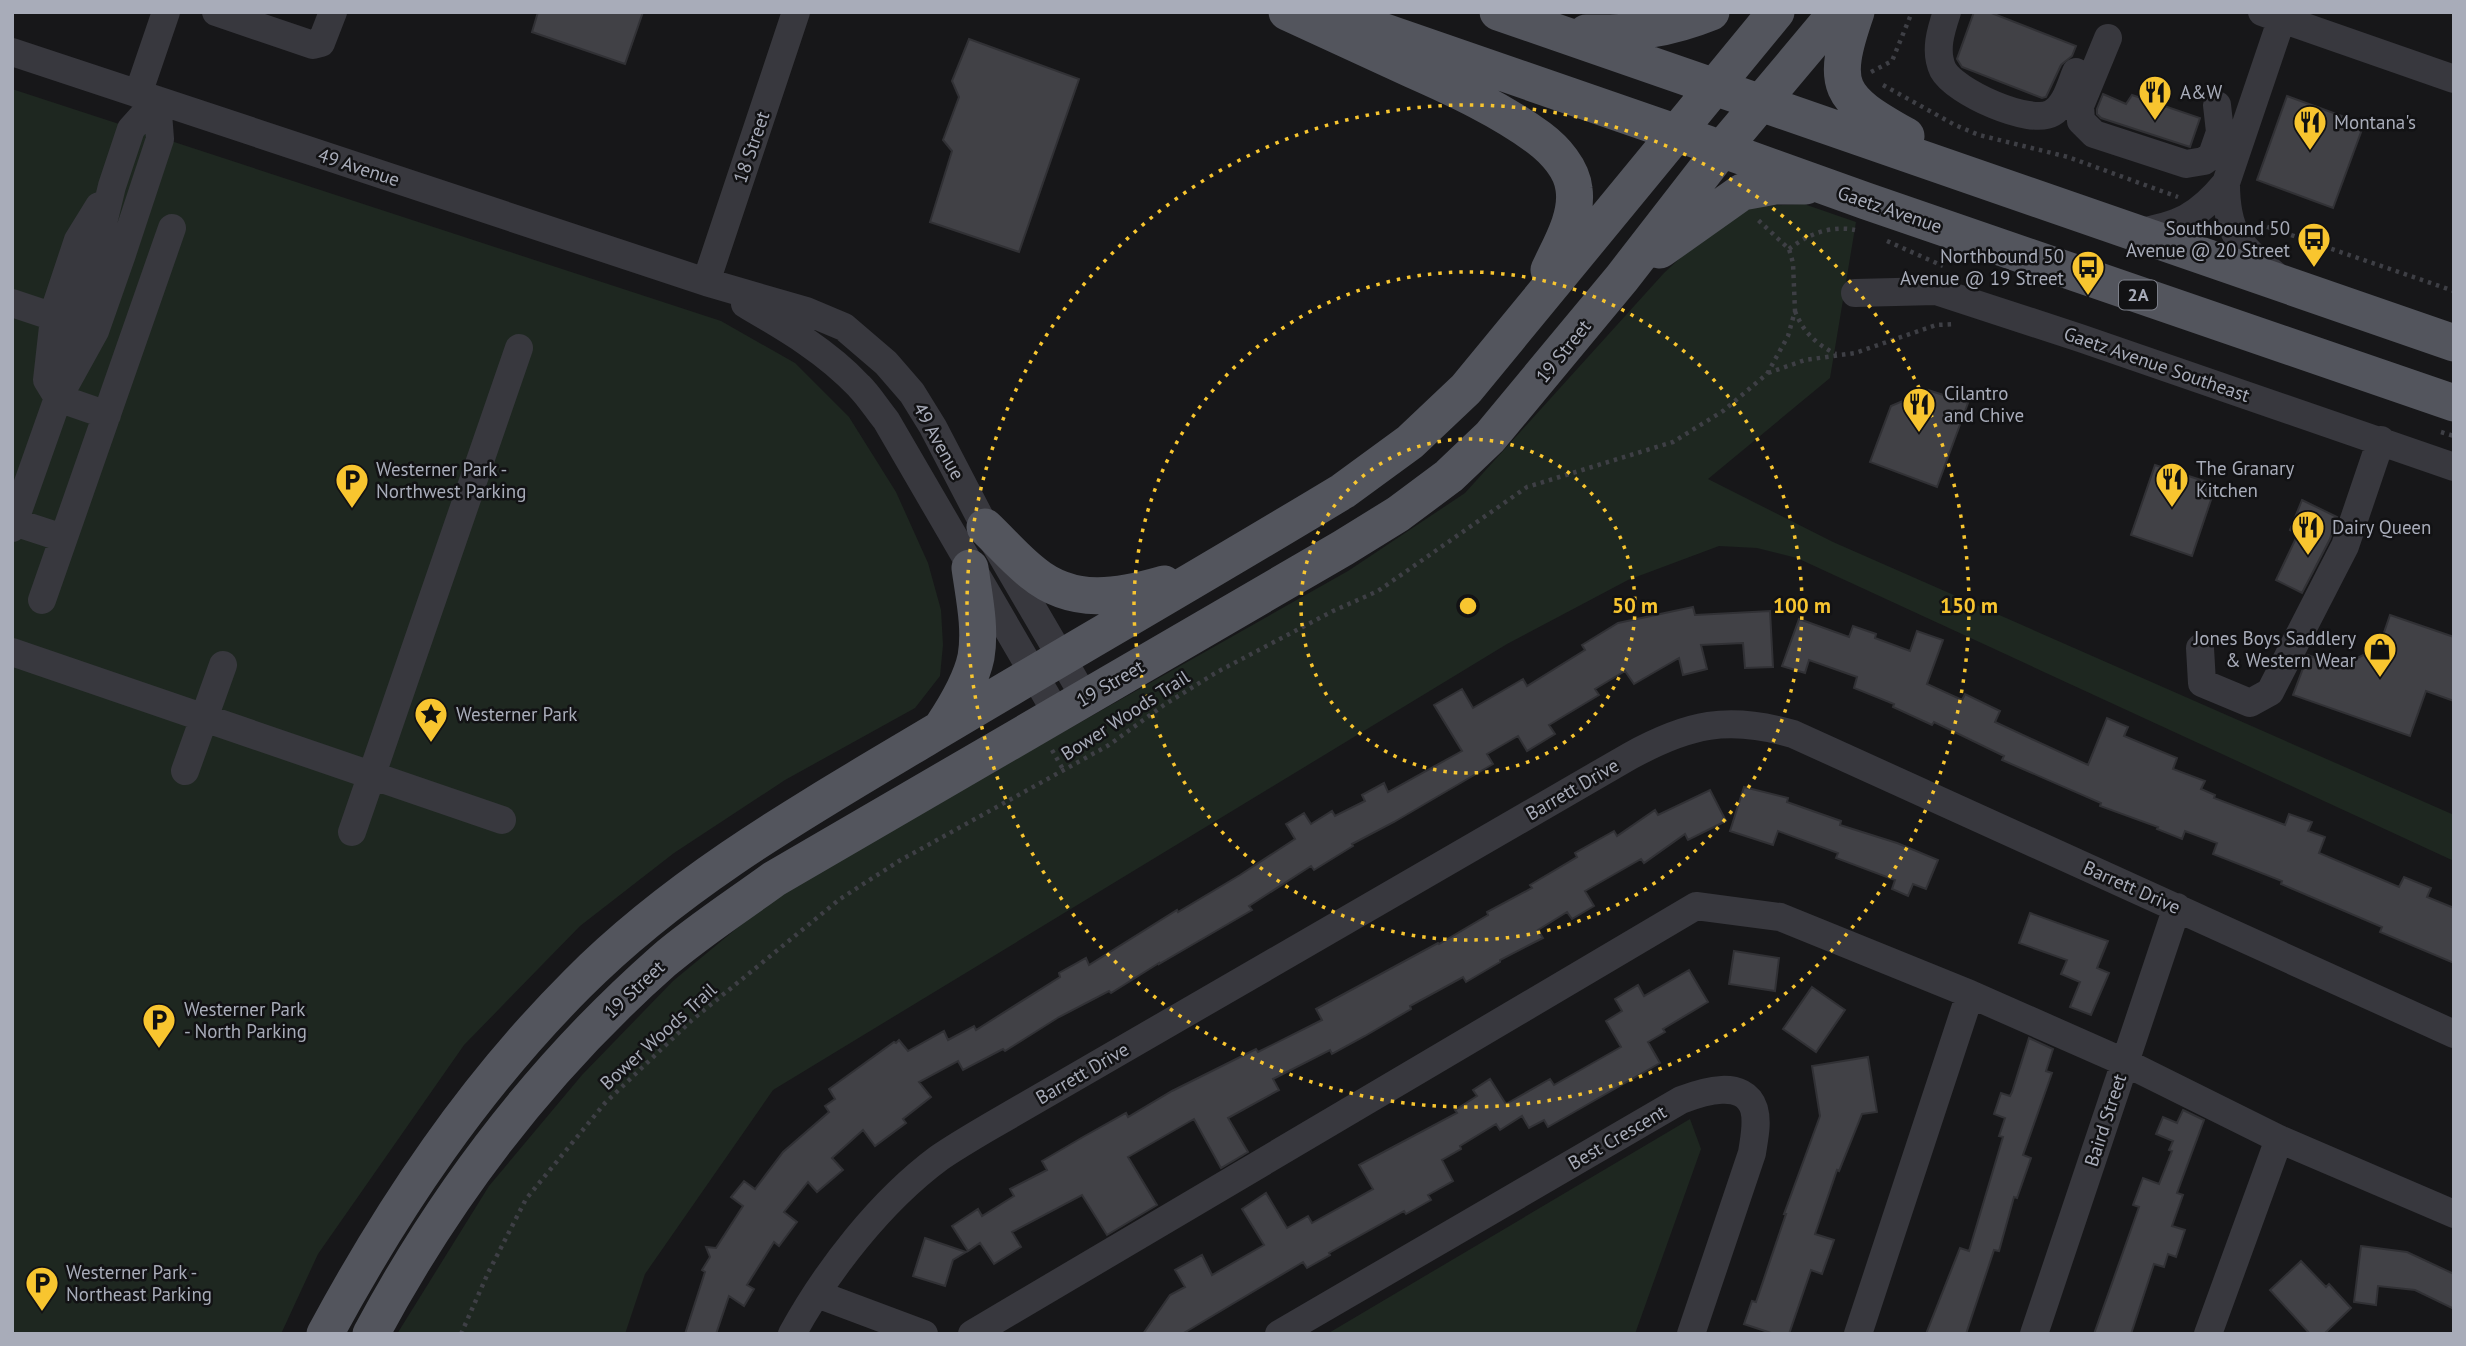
<svg xmlns="http://www.w3.org/2000/svg" width="2466" height="1346" viewBox="0 0 2466 1346" font-family="'PT Sans',sans-serif">
	<style>
		.green { fill: #1e2720 }
		.building { fill: #414146; stroke: #313135; stroke-width: 2 }
		.lines { fill: none; stroke-linecap: round; stroke-linejoin: round }
		.path { stroke: #3e3f45; stroke-width: 4.5; stroke-dasharray: 3.5 5; stroke-linecap: butt }
		.minor { stroke: #38383e; stroke-width: 28 }
		.major { stroke: #53555d; stroke-width: 37 }
		.ring { fill: none; stroke: #f8c52f; stroke-width: 3.5; stroke-dasharray: 3.5 7 }
		.labels { text-anchor: middle; stroke-width: 5; stroke-linejoin: round; paint-order: stroke }
		.shield { fill: #121214; stroke: #7b7e88; stroke-width: 2 }
		.shield-label { font-size: 18px; font-weight: bold; fill: #a8acb9 }
		.poi-label { font-size: 19px; fill: #a8acb9; stroke: #121214; text-anchor: start }
		.street-label { font-size: 19px; fill: #a8acb9; stroke: #121214 }
		.centre { fill: #f8c52f; stroke: #121214; stroke-width: 3.5 }
		.ring-label { font-size: 21px; text-anchor: middle; font-weight: bold; fill: #f8c52f; stroke: #121214; stroke-width: 5; stroke-linejoin: round; paint-order: stroke }
	</style>
	<rect width="100%" height="100%" fill="#171719"/>
	<path class="green" d="M12 89 721 321 795 363 849 417 896 492 928 563 941 610 943 645 940 676 915 708 785 780 674 853 580 926 464 1045 318 1254 281 1334H12Z
		M1804 204 1856 222 1830 378 1708 479 1833 542 2454 815V861L1797 558 1757 548 1719 546 1628 580 1507 644 773 1090 645 1274 625 1334H397L489 1186 582 1075 673 981 765 905 805 878 1348 571 1465 493 1664 273 1735 207Z
		M1690 1119 1701 1149 1635 1334H1327Z"/>
	<path class="building" d="M538 12H643L625 64 532 32Z
		M1974 12H1989L2076 46 2072 56 2061 65 2046 97 2042 98 1962 67 1957 59Z
		M969 39 1079 79 1019 252 930 222 952 151 943 140 959 97 952 81Z
		M2103 94 2126 104 2132 95 2200 118 2190 147 2101 118 2097 114V109Z
		M2287 96 2364 124 2333 208 2257 180Z
		M1928 390 1968 403 1937 487 1870 462 1891 406Z
		M2155 465 2216 485 2192 556 2131 535Z
		M2302 500 2337 517 2330 539 2302 593 2276 580 2298 534 2290 530Z
		M1693 607 1695 615 1770 611 1773 667 1745 668 1743 643 1701 645 1707 669 1683 675 1679 658 1634 684 1625 671 1595 689 1599 695 1549 725 1555 734 1527 751 1518 736 1487 754 1493 764 1394 822 1352 844 1353 846 1314 870 1311 866 1249 906 1252 910 1159 964V963L1111 993 1109 991 1059 1017 1005 1051 1003 1049 963 1070 958 1061 919 1082 931 1097 903 1119 906 1123 875 1146 863 1130 832 1158 843 1170 817 1192 808 1182 784 1212 797 1222 779 1246 774 1242 747 1285 754 1289 744 1306 729 1296 716 1334H685L705 1272 702 1270 710 1257 706 1247 716 1248 743 1206 731 1197 744 1181 755 1189 783 1152 829 1112 825 1106 835 1099 829 1089 894 1042 896 1043 899 1040 908 1051 944 1031 948 1040 974 1026 976 1030 1060 977 1059 973 1086 958 1089 965 1177 910 1178 912 1240 875 1295 839 1286 824 1304 813 1311 824 1332 811 1335 816 1365 801 1362 795 1384 783 1388 792 1462 751 1434 705 1462 689 1473 708 1523 679 1527 686 1585 650 1582 645 1618 623Z
		M2390 615 2454 637V701L2426 691 2410 736 2293 695 2308 655 2340 667 2379 647Z
		M1799 619 1849 637 1853 626 1876 634 1875 638 1910 651 1917 631 1943 640 1927 684 1962 700 1965 694 2000 711 1995 722 2088 765 2107 718 2128 727 2124 736 2177 758 2173 769 2205 781 2201 789 2215 795 2214 798 2285 825 2289 814 2312 822 2308 831 2325 837 2319 853 2399 887 2404 877 2431 888 2427 897 2454 908V963L2380 932 2382 927 2281 884 2282 881 2213 854 2217 843 2185 831 2182 839 2157 829 2158 827 2100 806 2101 803 2002 760 2004 756 1934 722 1932 725 1893 707 1894 704 1854 688 1857 677 1809 660 1805 673 1782 666Z
		M1744 787 1788 798 1787 802 1841 821 1840 825 1897 843 1938 860 1926 889 1913 884 1908 896 1892 889 1895 880 1836 858 1838 853 1778 831 1773 845 1730 831Z
		M1710 790 1726 821 1688 840 1685 834 1644 863 1641 859 1585 891 1594 906 1572 919 1567 912 1538 930 1543 938 1500 960V962L1466 982 1463 977 1410 1006 1411 1009 1365 1036 1332 1054 1330 1050 1273 1079 1279 1090 1228 1118 1248 1152 1221 1168 1194 1119 1128 1157 1157 1205 1107 1235 1082 1195 1012 1232 1021 1247 994 1264 980 1243 968 1251 952 1226 978 1209 982 1216 1014 1196 1010 1189 1047 1170 1042 1161 1083 1137 1126 1113 1128 1117 1172 1091 1256 1049 1258 1052 1322 1020 1316 1009 1438 943 1439 944 1488 915 1487 912 1532 888 1530 885 1577 857 1575 853 1614 831 1617 836 1655 810 1658 815Z
		M2030 913 2108 941 2097 968 2109 973 2091 1015 2070 1007 2080 982 2061 974 2067 960 2019 943Z
		M1734 951 1779 958 1775 991 1729 984Z
		M1689 970 1708 1002 1663 1029 1665 1032 1648 1042 1660 1063 1548 1127 1544 1120 1529 1128 1522 1116 1500 1130 1496 1124 1460 1146 1461 1149 1442 1160 1453 1181 1428 1195 1431 1200 1406 1214 1404 1211 1329 1253 1330 1255 1307 1268 1303 1262 1182 1334H1143L1170 1295 1185 1287 1175 1270 1202 1255 1212 1275 1264 1245 1242 1209 1266 1193 1287 1228 1308 1216 1312 1223 1373 1189 1359 1165 1457 1113 1455 1110 1477 1096 1473 1090 1490 1079 1506 1104 1550 1079 1554 1085 1621 1047 1606 1021 1622 1011 1615 999 1638 985 1644 996Z
		M1812 987 1845 1010 1816 1052 1783 1029Z
		M2029 1038 2053 1049 2046 1071 2052 1073 2023 1155 2031 1158 2017 1198 2014 1197 1999 1251 1994 1250 1966 1334H1926L1960 1248 1969 1251 2003 1137 1999 1136 2005 1118 1994 1114 2001 1093 2010 1096 2012 1092Z
		M1868 1057 1877 1112 1862 1114 1839 1171 1837 1170 1815 1234 1834 1240 1822 1274 1811 1270 1789 1334H1774L1744 1324 1752 1301 1756 1302 1786 1214H1784L1820 1116 1812 1066Z
		M2183 1110 2204 1120 2177 1193 2183 1195 2172 1226 2185 1230 2176 1257 2168 1254 2164 1267 2154 1264 2131 1334H2094L2139 1207 2133 1205 2143 1178 2159 1184 2172 1151 2169 1150 2173 1141 2156 1134 2163 1117 2177 1123Z
		M925 1238 966 1252 953 1260 945 1286 913 1276Z
		M2361 1246 2407 1252 2454 1274V1309L2415 1290 2378 1286 2376 1305 2354 1302Z
		M2301 1261 2326 1287 2329 1284 2351 1308 2324 1334H2310L2270 1290Z"/>
	<g class="lines">
		<path class="path" d="M1871 72 1892 61 1912 12
			M1883 85 1955 125 1979 135 2068 157 2178 197
			M2259 224 2454 291
			M1887 241 1943 266
			M1789 249C1808 234 1831 225 1855 230
			M1795 311C1803 332 1816 344 1836 354
			M1768 373 1805 360 1855 353 1936 325 1955 324
			M2441 432 2454 436
			M1052 750 1064 771
			M461 1334 488 1273 526 1199 605 1103 692 1020 840 899 899 861 1109 745 1164 705 1217 672 1333 611 1378 591 1527 487 1673 442 1723 411 1767 374 1788 336 1795 311 1793 263 1789 249 1757 219"/>
		<path class="minor" d="M216 12 313 45 321 43 333 12
			M1947 12C1941 30 1934 51 1943 70 1955 92 2030 126 2052 113 2066 105 2070 86 2076 72
			M2262 12 2454 79
			M2108 38 2080 106 2081 121 2094 134 2186 164 2204 161 2212 155 2220 132 2217 105
			M12 52 706 282 806 311 844 327 886 363 912 393 933 427 985 527 1085 698
			M138 94 166 12
			M99 206 78 240 55 309 47 380 58 398 107 415
			M2135 233C2179 225 2197 218 2226 183
			M2275 275C2239 245 2226 233 2226 183L2284 12
			M706 282 796 12
			M1855 293 1936 291 2080 338 2454 467
			M12 303 69 322
			M745 304C786 328 826 351 859 386 869 396 877 409 886 420L1057 714
			M59 377 71 323 97 248 112 186 131 129 157 100
			M14 522 63 538
			M12 528 58 398 95 331 122 254 160 139 157 100
			M42 600 172 228
			M2200 648 2202 683 2250 703 2270 692 2345 546 2381 440
			M12 652 502 820
			M185 771 223 665
			M352 832 519 348
			M817 1294 924 1334
			M792 1334C827 1270 881 1201 939 1158 955 1147 972 1137 989 1127L1630 756C1688 724 1728 715 1793 734L2454 1034
			M972 1334 1696 906 1780 917 1970 994 2124 1062 2279 1139 2454 1214
			M1279 1334 1681 1100C1702 1092 1744 1078 1754 1109 1758 1123 1754 1139 1752 1153L1691 1334
			M1858 1334 1970 994
			M2034 1334 2177 907
			M2208 1334 2279 1139"/>
		<path class="major" d="M1287 12C1329 31 1371 51 1413 70 1456 89 1501 110 1539 138 1555 150 1572 169 1574 189 1578 217 1560 246 1549 270
			M1327 12 1677 133 1866 201 2454 403
			M1498 12 2454 343
			M1856 12C1830 87 1838 98 1906 136
			M1586 33C1632 34 1669 29 1711 12
			M1660 250 1742 192 1775 186H1806
			M985 527C1001 542 1016 560 1033 573 1073 606 1119 597 1164 584
			M942 727C956 706 971 681 976 657 981 628 974 597 970 568
			M325 1334C394 1206 474 1087 577 984 677 883 803 811 924 739 1063 656 1204 575 1343 491L1410 442 1466 389 1776 12
			M371 1334C446 1194 544 1066 663 961 698 931 737 906 774 879L1343 548 1398 514 1449 476 1490 437 1622 278 1722 149 1837 12"/>
	</g>
	<g class="ring">
		<circle cx="1468" cy="606" r="167"/>
		<circle cx="1468" cy="606" r="334"/>
		<circle cx="1468" cy="606" r="501"/>
	</g>
	<defs>
		<symbol id="restaurant-pin" viewBox="-11 -11 22 30"><path d="M0 17L-7.5 6A9.5 9.5 0 1 1 7.5 6Z" fill="#f8c52f" stroke="#121214"/><path d="M-5-6h1v4h1v-4h1v4h1v-4h1v5L-1.5 .5V6h-2V.5L-5-1ZM5-6V6H3V1.5H1.5Q1.5-4 5-6Z" fill="#111"/></symbol>
		<symbol id="bus-pin" viewBox="-11 -11 22 30"><path d="M0 17L-7.5 6A9.5 9.5 0 1 1 7.5 6Z" fill="#f8c52f" stroke="#121214"/><path d="M-5-6H5V4H4V6H2V4H-2V6H-4V4H-5ZM-3.5-4V0h7V-4ZM-3.5 1.2v1.5H-2V1.2ZM2 1.2v1.5H3.5V1.2Z" fill="#111"/></symbol>
		<symbol id="parking-pin" viewBox="-11 -11 22 30"><path d="M0 17L-7.5 6A9.5 9.5 0 1 1 7.5 6Z" fill="#f8c52f" stroke="#121214"/><path d="M-3.5-5.5H1a3.5 3.5 0 0 1 0 7H-1V5.5H-3.5ZM-1-3.4V-.6H.8a1.4 1.4 0 0 0 0-2.8Z" fill="#111"/></symbol>
		<symbol id="shop-pin" viewBox="-11 -11 22 30"><path d="M0 17L-7.5 6A9.5 9.5 0 1 1 7.5 6Z" fill="#f8c52f" stroke="#121214"/><path d="M-5-2.5h2.3a2.7 3.5 0 0 1 5.4 0H5L5.5 6h-11ZM-1.5-2.5h3a1.5 2.3 0 0 0-3 0Z" fill="#111"/></symbol>
		<symbol id="sight-pin" viewBox="-11 -11 22 30"><path d="M0 17L-7.5 6A9.5 9.5 0 1 1 7.5 6Z" fill="#f8c52f" stroke="#121214"/><path d="M0-6L1.8-2.2L6-1.7L2.9 1.2L3.7 5.4L0 3.3L-3.7 5.4L-2.9 1.2L-6-1.7L-1.8-2.2Z" fill="#111"/></symbol>
	</defs>
	<g fill-rule="evenodd">
		<use href="#restaurant-pin" x="2136" y="73" width="38" height="52"/>
		<use href="#restaurant-pin" x="2291" y="103" width="38" height="52"/>
		<use href="#bus-pin" x="2295" y="220" width="38" height="52"/>
		<use href="#bus-pin" x="2069" y="248" width="38" height="52"/>
		<use href="#restaurant-pin" x="1900" y="385" width="38" height="52"/>
		<use href="#restaurant-pin" x="2153" y="460" width="38" height="52"/>
		<use href="#parking-pin" x="333" y="461" width="38" height="52"/>
		<use href="#restaurant-pin" x="2289" y="508" width="38" height="52"/>
		<use href="#shop-pin" x="2361" y="630" width="38" height="52"/>
		<use href="#sight-pin" x="412" y="695" width="38" height="52"/>
		<use href="#parking-pin" x="140" y="1001" width="38" height="52"/>
		<use href="#parking-pin" x="23" y="1264" width="38" height="52"/>
	</g>
	<g class="labels">
		<rect class="shield" x="2119" y="280.5" width="38" height="29" rx="5"/>
		<g class="shield-label">
			<text x="2138" y="301">2A</text>
		</g>
		<g class="poi-label">
			<text x="2180" y="99">A&amp;W</text>
			<text x="2334" y="129">Montana's</text>
			<text x="2290" y="235" text-anchor="end">Southbound 50<tspan x="2290" dy="22">Avenue @ 20 Street</tspan></text>
			<text x="2064" y="263" text-anchor="end">Northbound 50<tspan x="2064" dy="22">Avenue @ 19 Street</tspan></text>
			<text x="1944" y="400">Cilantro<tspan x="1944" dy="22">and Chive</tspan></text>
			<text x="2196" y="475">The Granary<tspan x="2196" dy="22">Kitchen</tspan></text>
			<text x="376" y="476">Westerner Park -<tspan x="376" dy="22">Northwest Parking</tspan></text>
			<text x="2332" y="534">Dairy Queen</text>
			<text x="2356" y="645" text-anchor="end">Jones Boys Saddlery<tspan x="2356" dy="22">&amp; Western Wear</tspan></text>
			<text x="456" y="721">Westerner Park</text>
			<text x="184" y="1016">Westerner Park<tspan x="184" dy="22">- North Parking</tspan></text>
			<text x="66" y="1279">Westerner Park -<tspan x="66" dy="22">Northeast Parking</tspan></text>
		</g>
		<g class="street-label">
			<text transform="translate(751 147) rotate(-71)" y="7">18 Street</text>
			<text transform="translate(359 167) rotate(18)" y="7">49 Avenue</text>
			<text transform="translate(1890 209) rotate(19)" y="7">Gaetz Avenue</text>
			<text transform="translate(1563 351) rotate(-51)" y="7">19 Street</text>
			<text transform="translate(2157 364) rotate(19)" y="7">Gaetz Avenue Southeast</text>
			<text transform="translate(939 441) rotate(61)" y="7">49 Avenue</text>
			<text transform="translate(1110 683) rotate(-30)" y="7">19 Street</text>
			<text transform="translate(1125 715) rotate(-33)" y="7">Bower Woods Trail</text>
			<text transform="translate(1572 789) rotate(-30)" y="7">Barrett Drive</text>
			<text transform="translate(2132 887) rotate(24)" y="7">Barrett Drive</text>
			<text transform="translate(634 989) rotate(-43)" y="7">19 Street</text>
			<text transform="translate(658 1036) rotate(-42)" y="7">Bower Woods Trail</text>
			<text transform="translate(1082 1073) rotate(-30)" y="7">Barrett Drive</text>
			<text transform="translate(2105 1120) rotate(-72)" y="7">Baird Street</text>
			<text transform="translate(1617 1137) rotate(-30)" y="7">Best Crescent</text>
		</g>
	</g>
	<circle cx="1468" cy="606" r="10" class="centre"/>
	<g class="ring-label">
		<text x="1635" y="613">50 m</text>
		<text x="1802" y="613">100 m</text>
		<text x="1969" y="613">150 m</text>
	</g>
	<rect width="2466" height="1346" fill="none" stroke="#a8acb9" stroke-width="28"/>
</svg>
